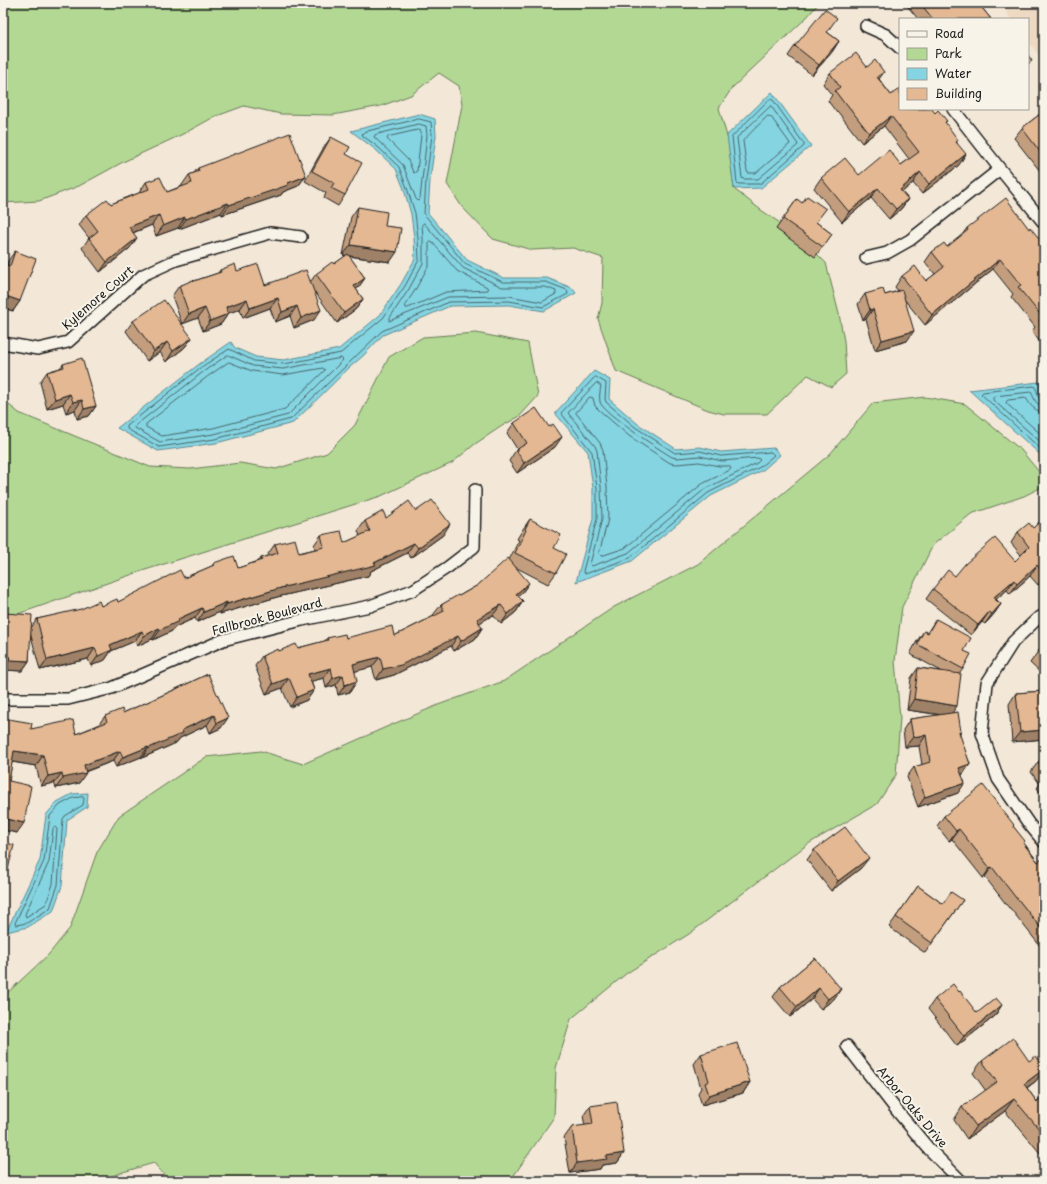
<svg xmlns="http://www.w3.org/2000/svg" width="1047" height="1184" viewBox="0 0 1047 1184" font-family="'Playpen Sans',sans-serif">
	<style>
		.built { fill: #eed9c3 }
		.green { fill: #b2d893; stroke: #677a58 }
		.water { fill: #85d4e1; stroke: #5b8a92 }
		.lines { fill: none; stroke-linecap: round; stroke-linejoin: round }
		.shore { stroke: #46666b; stroke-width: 1 }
		.minor-casing { stroke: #1c1c1c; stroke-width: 14 }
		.minor { stroke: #f7f3e8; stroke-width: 11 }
		.wall { fill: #c39e7e; stroke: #1c1c1c }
		.shaded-wall { fill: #9f8167; stroke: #1c1c1c }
		.building { fill: #e3b893; stroke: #1c1c1c }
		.labels { text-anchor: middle; stroke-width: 4; stroke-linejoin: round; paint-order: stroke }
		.street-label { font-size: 12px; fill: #1c1c1c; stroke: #f7f3e8 }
	</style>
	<rect width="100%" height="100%" fill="#f3e7d7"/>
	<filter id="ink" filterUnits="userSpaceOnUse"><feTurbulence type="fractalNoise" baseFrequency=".025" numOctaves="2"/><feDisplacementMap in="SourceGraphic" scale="8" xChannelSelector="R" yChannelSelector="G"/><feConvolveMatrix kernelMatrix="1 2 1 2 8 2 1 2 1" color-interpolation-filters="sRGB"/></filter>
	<g filter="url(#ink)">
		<path class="built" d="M1001 3H1044V61L1028 41V19H1011Z"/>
		<path class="green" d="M3 3H819L806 18 732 88 719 108 728 140 734 189 761 210 799 236 826 263 839 314 844 341 846 374 831 387 808 375 767 414H724L708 410 616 371 598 319 602 303 603 258 573 248 532 250 493 239 462 207 447 184 462 105 459 86 439 73 411 95 381 106 333 115 281 114 244 106 214 117 185 133 123 162 79 186 39 201 3 203Z
			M476 333 528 343 538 396 520 416 502 426 475 444 452 463 381 496 142 571 15 615 3 613V400L19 413 150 467 190 469 240 463 276 469 327 453 355 425 389 357 423 337Z
			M925 397 965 404 1021 450 1044 478V486L1024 496 971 514 933 545 902 607 895 661 900 718 896 775 877 804 808 844 689 934 627 973 571 1019 556 1068 554 1117 510 1181H169L154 1163 123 1172 100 1181H3V997L49 954 70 928 97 852 119 816 206 757 261 751 303 764 384 728 438 705 504 681 614 607 698 564 830 454 873 403Z"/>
		<path class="water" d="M772 92 811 146 761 188 734 189 727 135Z
			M419 114 435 119 436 136 430 180 428 213 467 260 504 278H547L572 288 576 293 544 311 509 305 450 306 383 335 363 356 350 367 293 423 216 443 158 451 117 428 198 365 231 342 235 348 256 357 284 360 339 349 380 315 401 284 415 259 414 238 411 214 404 189 396 169 376 150 351 131Z
			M594 371 610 380 609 399 638 424 676 449 700 447 721 452 774 448 780 455 763 470 711 496 632 561 576 582 593 519V488L588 452 555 413Z
			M1039 382 1044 405V458L969 390Z
			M88 793 87 807 67 820 62 886 53 911 28 927 6 932 40 860 46 815 57 802 72 794Z"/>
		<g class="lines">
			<path class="shore" d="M770 99 773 100 804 144V146L760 184H739L737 183 732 137Z
				M771 106 797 143 798 145 758 179H743L742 178 737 138Z
				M768 116 771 117 789 142 790 144 756 173H748L747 171 743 141Z
				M419 119 431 122 432 135 426 180 424 214 465 264 503 282H546L567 290 568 294 543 307 509 301 449 302 382 331 291 419 215 439 159 447 127 429V426L200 368 229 349 254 361 284 364 341 353 383 318 405 286 419 260 418 238 415 213 407 188 399 167 378 147 363 136 362 134 364 132Z
				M419 124 426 126 427 135 420 199 418 201 416 199 403 165 374 137 375 135Z
				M418 130 421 131V135L417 171 414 173 413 172 408 160 387 139 388 137Z
				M424 223 463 268 502 287H545L556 291V294L542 302 509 296 448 297 389 321V319L409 289 423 263V238L422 225Z
				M431 242 433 243 457 271 487 287 488 290 446 292 408 308H406L405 305 414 292 429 265V244Z
				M228 355 253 366 283 369 341 358 343 360 288 415 214 434 160 442 135 428 136 425 203 372Z
				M229 362 252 371 283 375 323 368 325 370 285 409 213 428 162 436 146 427V424L207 377Z
				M596 377 606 383 605 399 606 402 635 427 675 453 700 451 721 456 771 452 774 455 760 467 708 493 630 558 585 574 583 571 597 519V488L592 452 561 413 594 378Z
				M597 383 601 386C600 391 599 397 600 402 603 413 660 450 672 457L677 458 700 456 722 461 758 458 760 460 757 463 705 489 628 553 592 566 590 564 602 519 601 487 597 451 595 446 568 413 595 384Z
				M590 397 593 398 595 406 599 410 629 436 670 463 677 464 699 462 719 466H729L731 468 730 470 702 484 625 548 601 556 599 554 608 519 607 487 603 450 600 443 576 413Z
				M1044 401C1036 400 1039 391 1034 386L983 392 981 394 1044 452
				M1044 406C1034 405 1035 398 1031 392L994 396 993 398V400L1044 445
				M1044 412C1034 411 1031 406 1026 398L1008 400 1006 402 1007 404 1044 437
				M83 797 84 799 83 805 65 816 63 819 58 885 50 908 27 923 16 925 15 923 44 861 50 816 60 805 73 798Z
				M55 827 57 829 53 884 46 904 26 917 25 914 49 862 53 829Z"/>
			<defs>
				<path id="minor" d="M866 26 886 35 900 48
					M953 109 1000 169 1044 223
					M866 258 887 253 910 240 1000 169
					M3 343 38 349 68 342 143 275 176 260 270 233 301 237
					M1044 615 1037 619 1013 642 987 683 982 733 998 779 1029 824 1044 842
					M3 699H68L112 688 223 640 302 620 370 606 413 590 448 567 474 547 475 490
					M847 1046 898 1112 929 1149 961 1181"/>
			</defs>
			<use href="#minor" class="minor-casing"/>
			<use href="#minor" class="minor"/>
		</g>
		<path class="wall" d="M905 3H978L991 19H918Z
			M830 28 827 32 839 41 832 52 812 75 788 56 795 46Z
			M867 67 879 79 891 95 935 113 947 121 945 123 957 142 959 165 922 194 913 183 902 192 908 199 901 209 889 219 871 198 842 222 814 188 821 178 859 175 901 165 909 159 884 126 862 143 838 112 837 113 828 101 832 95 823 84 830 73Z
			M1044 111V176L1014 138 1022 128Z
			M331 137 346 154 345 195 338 206 324 198 326 193 305 181 324 147Z
			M198 168 306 176 298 186 283 192 281 195 222 215 221 213 179 229 178 228 156 236 152 225 133 233 130 248 100 272 82 248 89 238 79 225 86 215 111 204 139 193 146 182 167 192 182 186V185L189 175 194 173Z
			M797 199 816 222 832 234 815 257 776 229Z
			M358 207 385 226 390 262 349 256 365 278 358 288 356 289 363 299 356 309 337 323 315 292 314 320 294 328 290 316 275 322 270 308 243 318 240 309 228 313V314L221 324 203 331 198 318 182 324 172 296 179 286 218 273 220 270 237 271 265 285 311 281 316 274 334 264 346 256 343 255 351 217Z
			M967 228 1029 229 1044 245V348L1032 331 1035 327 1011 297 1013 294 993 269 925 325 904 299 907 341 875 350 866 319 863 320 858 304 865 294 885 295 898 291 895 287 902 276 926 281 935 274 925 262 932 252 947 247 962 235Z
			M15 251 20 301 13 311 3 308V264L7 265 8 261Z
			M133 321 192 338 184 348 166 362 160 352 147 361 126 331Z
			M63 364 96 406 89 416 77 419 75 410 66 413 63 404 47 409 40 382 47 372 60 368Z
			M514 423 555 447 517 473 509 461 516 450 517 449 507 433Z
			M416 511 443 535 411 558 407 553 371 571 368 576 277 597 220 614V612L197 622 195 618 175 627 172 631 153 640 152 639 137 646 135 641 111 651 105 660 91 666 88 659 40 670 30 632 29 661 22 671 3 670V616L5 613 31 628 37 619 101 606 118 602 184 578 212 566 214 563 238 568 259 561 261 558 269 556 268 554 275 544 299 553 315 549 314 545 321 535 344 543 360 536 358 531 365 521 386 518Z
			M1044 518V580L1038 585 1030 576 1010 594 1007 590 996 599 1001 604 994 614 985 624 982 622 971 635 926 599 933 589 955 576 1015 561 1021 555 1011 543 1018 532 1033 528Z
			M530 519 554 548 556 573 548 584 515 567 522 593 518 596 523 601 516 612 501 624 493 615 479 623 482 628 475 639 454 651 451 646 394 675 376 680 372 667 355 671 350 692 338 695 336 685 326 688 324 678 311 681 314 690 307 700 290 707 282 688 266 694 255 666 262 656 279 651 298 648 325 641 327 638 394 636 434 616 433 615 441 605 459 596 478 585 509 560 519 540 517 539 523 529Z
			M936 619 964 651 963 669 959 674 952 713 961 732 959 735 970 764 963 774 962 775 958 793 918 807 907 777 914 767 922 765 919 746 905 747 903 730 910 719 942 715 907 710 911 678 918 668 941 671 910 654 917 641 924 631 927 633Z
			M1044 645V676L1030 663 1037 653Z
			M208 674 221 728 210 733 207 725 180 738 176 743 142 758 141 757 116 767 113 761 85 772 79 783 56 788 54 783 41 786 36 766 12 762 9 781 17 833 4 830 3 718 31 729 76 734 98 725 105 716 123 713 174 690Z
			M1044 691V739L1012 742 1009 704 1016 693Z
			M1044 756V797L1037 788 1040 784 1031 772 1038 762Z
			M944 816 1014 825 1013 826 1024 843 1038 862 1044 861V951L1010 908H1009L985 877 983 878 952 839 949 841 937 826Z
			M814 850 861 868 831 891 807 860Z
			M918 886 943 904 963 900 925 953 889 927Z
			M815 958 834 999 821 1009 812 999 790 1017 773 997 780 987Z
			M935 999 977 1013 995 1016 957 1046 928 1009Z
			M701 1054 750 1082 743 1093 702 1105 698 1093 701 1088 694 1064Z
			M982 1061H1029L1044 1067V1070L1036 1081 1027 1088 1037 1102 1044 1097V1150L1040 1153 1005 1111 967 1139 954 1120 962 1107 986 1091 973 1073Z
			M590 1106 624 1153 617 1163 602 1165 600 1169 570 1173 564 1138 572 1127 585 1126 583 1116Z"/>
		<path class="shaded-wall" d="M839 41 832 52 812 75 819 65Z
			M884 72 877 82V77Z
			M891 116 884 126 862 143 869 133Z
			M966 154 959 165 922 194 929 184Z
			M920 172 913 183 893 200 900 190Z
			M306 176 298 186 283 192 281 195 222 215 229 205Z
			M878 188 871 198 842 222 849 212Z
			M908 199 901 209 889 219 896 209Z
			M228 203 221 213 179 229 186 219Z
			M159 215 152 225 122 237 129 227Z
			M185 217 178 228 156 236 163 226Z
			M137 238 130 248 100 272 107 262Z
			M351 245 397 252 390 262 343 255Z
			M1000 259 993 269 925 325 932 315Z
			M365 278 358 288 347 296 354 286Z
			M3 295 20 301 13 311 3 308Z
			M278 298 270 308 243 318 250 308Z
			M247 299 240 309 218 317 226 307Z
			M363 299 356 309 337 323 344 313Z
			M297 306 290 316 275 322 282 312Z
			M205 308 198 318 182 324 189 314Z
			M873 309 866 319 863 320 870 310Z
			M321 310 314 320 294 328 301 318Z
			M228 314 221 324 203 331 210 321Z
			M914 331 907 341 875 350 882 340Z
			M192 338 184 348 166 362 173 351Z
			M167 342 160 352 147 361 154 351Z
			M70 394 63 404 47 409 55 399Z
			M82 400 75 410 66 413 73 402Z
			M96 406 89 416 77 419 84 409Z
			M562 437 555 447 517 473 524 463Z
			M450 524 443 535 411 558 418 548Z
			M414 543 407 553 371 571 368 576 277 597 220 614 227 604 284 587 374 563Z
			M1037 565 1030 576 1010 594 1017 584Z
			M1044 576V580L1038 585Z
			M1014 580 1007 590 986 608 993 598Z
			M529 583 522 593 509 604 516 594Z
			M523 601 516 612 501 624 508 614Z
			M227 602 220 612 197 622 204 612Z
			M1001 604 994 614 985 624 992 614Z
			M501 605 493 615 470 629 477 619Z
			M202 608 195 618 175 627 172 631 153 640 160 630 178 619Z
			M989 612 982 622 971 635 978 625Z
			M159 628 152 639 137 646 144 636Z
			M482 628 475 639 454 651 461 641Z
			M142 631 135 641 111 651 105 660 91 666 98 656 110 645Z
			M458 636 451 646 394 675 376 680 383 669Z
			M95 648 88 659 40 670 47 660Z
			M3 657H10L3 667Z
			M380 657 372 667 345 674 353 664Z
			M10 660 29 661 22 671 3 670Z
			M331 668 324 678 301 684 308 674Z
			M343 675 336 685 326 688 333 678Z
			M289 678 282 688 266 694 273 684Z
			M357 681 350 692 338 695 345 685Z
			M314 690 307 700 290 707 297 697Z
			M914 699 957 706 950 716 907 710Z
			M214 715 207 725 180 738 176 743 142 758 149 748 182 730Z
			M228 718 221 728 210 733 217 723Z
			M1044 730V739L1012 742 1020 732Z
			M926 735 919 746 905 747 913 737Z
			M148 747 141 757 116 767 123 757Z
			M14 751 43 755 36 766 7 761Z
			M120 751 113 761 78 774 86 773 79 783 56 788 63 778 84 765Z
			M970 764 963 774 952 778 959 768Z
			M62 773 54 783 41 786 48 776Z
			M965 783 958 793 918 807 925 797Z
			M6 819 24 823 17 833 3 830Z
			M959 829 952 839 949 841 956 831Z
			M869 858 861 868 831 891 838 881Z
			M992 867 985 877 983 878 990 868Z
			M3 868 8 869 3 877Z
			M819 988 812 999 790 1017 797 1007Z
			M841 989 834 999 821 1009 828 999Z
			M1002 1005 995 1016 957 1046 964 1036Z
			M1044 1069 1036 1081 1015 1096 1024 1084Z
			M750 1082 743 1093 702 1105 709 1095Z
			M1014 1099 1005 1111 967 1139 976 1126Z
			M624 1153 617 1163 602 1165 600 1169 570 1173 577 1163 606 1156Z"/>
		<path class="building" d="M920 3H978L991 19H933Z
			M825 9 837 18 827 32 839 41 819 65 795 46Z
			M856 53 867 67 875 60 884 72 877 77 891 95 900 88V109H932L935 113 938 110 947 121 945 122 958 140 956 142 966 154 929 184 920 172 900 190 908 199 896 209 878 188 849 212 821 178 845 158 859 175 889 150 901 165 919 152 891 116 869 133 845 102 844 103 835 91 840 87 830 73Z
			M1028 55 1032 61 1028 64Z
			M1044 111V157L1022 128Z
			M290 133 306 176 288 183V185L271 191 229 205 228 203 186 219 185 217 163 226 159 215 129 227 137 238 107 262 89 238 98 231 86 215 107 199 111 204 149 189 146 182 160 177 167 192 192 183 189 175 199 171 198 168Z
			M331 137 350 147 346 154 362 163 345 195 331 188 334 183 312 171Z
			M807 196 826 209 816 222 832 234 823 247 783 219 797 199 802 203Z
			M1006 198 1029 229 1030 227 1044 245V327L1039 320 1043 318 1018 287 1021 285 1000 259 932 315 902 276 915 266 926 281 944 267 932 252 944 243 947 247 968 230 967 228Z
			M358 207 387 212 385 226 401 228 397 252 351 245Z
			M15 251 36 259 20 301 3 295V264L10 266Z
			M348 254 365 278 354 286 363 299 344 313 316 274 332 262 334 264Z
			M235 264 237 271 258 264 265 285 306 270 321 310 301 318 297 306 282 312 278 298 250 308 247 299 226 307 228 314 210 321 205 308 189 314 179 286 193 280 194 281 221 272 220 270Z
			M883 289 885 295 902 290 914 331 882 340 873 309 870 310 865 294Z
			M164 300 192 338 173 351 167 342 154 351 133 321Z
			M82 358 96 406 84 409 82 400 73 402 70 394 55 399 47 372 64 367 63 364Z
			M536 408 549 427 553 424 562 437 524 463 516 450 527 443 514 423Z
			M432 500 450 524 418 548 414 543 374 563 376 565 284 587 227 604V602L204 612 202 608 178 619 179 621 160 630 159 628 144 636 142 631 110 645 112 650 98 656 95 648 47 660 37 619 81 609 99 601 101 606 117 599 118 602 180 570 184 578 214 565V563L234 556 238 568 262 560 261 558 278 553 275 544 295 539 299 553 324 547 321 535 341 531 344 543 370 531 365 521 383 511 386 518 409 501 416 511Z
			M1044 518V574L1037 565 1017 584 1014 580 993 598 1001 604 992 614 989 612 978 625 933 589 948 570 955 576 965 564 995 538 1015 561 1029 547 1018 532 1029 523 1033 528Z
			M530 519 561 535 554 548 566 554 556 573 515 553 526 530 525 529Z
			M508 558 529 583 516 594 523 601 508 614 501 605 477 619 482 628 461 641 458 636 401 665 383 669 380 657 353 664 357 681 345 685 343 675 333 678 331 668 308 674 314 690 297 697 289 678 273 684 262 656 278 649 279 651 296 644 298 648 328 640 327 638 345 634 346 638 392 626 394 636 444 611 441 605 458 595 459 596 478 585Z
			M5 613 32 615 29 661 10 660V657H3V628H4Z
			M936 619 971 638 964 651 971 654 963 669 917 644 924 631 928 633Z
			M1044 645V660L1037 653Z
			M918 668 961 674 957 706 914 699Z
			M208 674 228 718 217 723 214 715 182 730 183 733 149 748 148 747 123 757 120 751 84 765 86 773 63 778 62 773 48 776 43 755 14 751 9 781 31 786 24 823 6 819 3 833V718L32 723 31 729 73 720 76 734 107 722 105 716 122 709 123 713 174 690Z
			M1044 691V730L1020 732 1016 693Z
			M958 712 961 732H959L970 764 959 768 965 783 925 797 914 767 930 762 926 735 913 737 910 719Z
			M1044 756V769L1038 762Z
			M983 785 1014 825 1013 826 1025 841 1023 843 1038 862 1042 859 1044 861V932L1017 898H1016L992 867 990 868 959 829 956 831 944 816Z
			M845 827 869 858 838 881 814 850Z
			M3 842 14 845 8 869 3 868Z
			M918 886 943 904 951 892 963 900 932 943 896 917Z
			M815 958 841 989 828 999 819 988 797 1007 780 987Z
			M953 984 959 992 960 991 977 1013 996 998 1002 1005 964 1036 935 999Z
			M1013 1038 1029 1061 1036 1056 1044 1067V1069L1024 1084 1037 1102 1044 1097V1135L1014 1099 976 1126 962 1107 997 1082 982 1061Z
			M737 1043 750 1082 709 1095 705 1083 709 1081 701 1054Z
			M617 1102 624 1153 606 1156 607 1159 577 1163 572 1127 593 1124 590 1106Z
			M824 1175 828 1181H816Z"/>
	</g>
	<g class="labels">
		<g class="street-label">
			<text transform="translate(98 298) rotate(-41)" y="4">Kylemore Court</text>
			<text transform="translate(267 617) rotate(-15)" y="4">Fallbrook Boulevard</text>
			<text transform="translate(912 1107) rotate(50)" y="4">Arbor Oaks Drive</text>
		</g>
	</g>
	<rect width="1047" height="1184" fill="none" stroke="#f7f3e8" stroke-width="16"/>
	<rect x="8" y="8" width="1031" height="1168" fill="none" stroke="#1c1c1c" stroke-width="1.5" filter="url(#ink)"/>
	<rect x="899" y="18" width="130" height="92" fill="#f7f3e8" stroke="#9f9d96"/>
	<rect x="907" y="31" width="20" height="6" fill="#f7f3e8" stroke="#9f9d96"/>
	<text x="935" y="38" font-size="12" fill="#1c1c1c">Road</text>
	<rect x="907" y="48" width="20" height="12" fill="#b2d893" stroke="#9f9d96"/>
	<text x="935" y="58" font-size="12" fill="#1c1c1c">Park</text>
	<rect x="907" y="68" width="20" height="12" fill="#85d4e1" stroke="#9f9d96"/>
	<text x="935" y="78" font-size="12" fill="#1c1c1c">Water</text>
	<rect x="907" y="88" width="20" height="12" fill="#e3b893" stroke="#9f9d96"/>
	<text x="935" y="98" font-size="12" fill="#1c1c1c">Building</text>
</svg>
